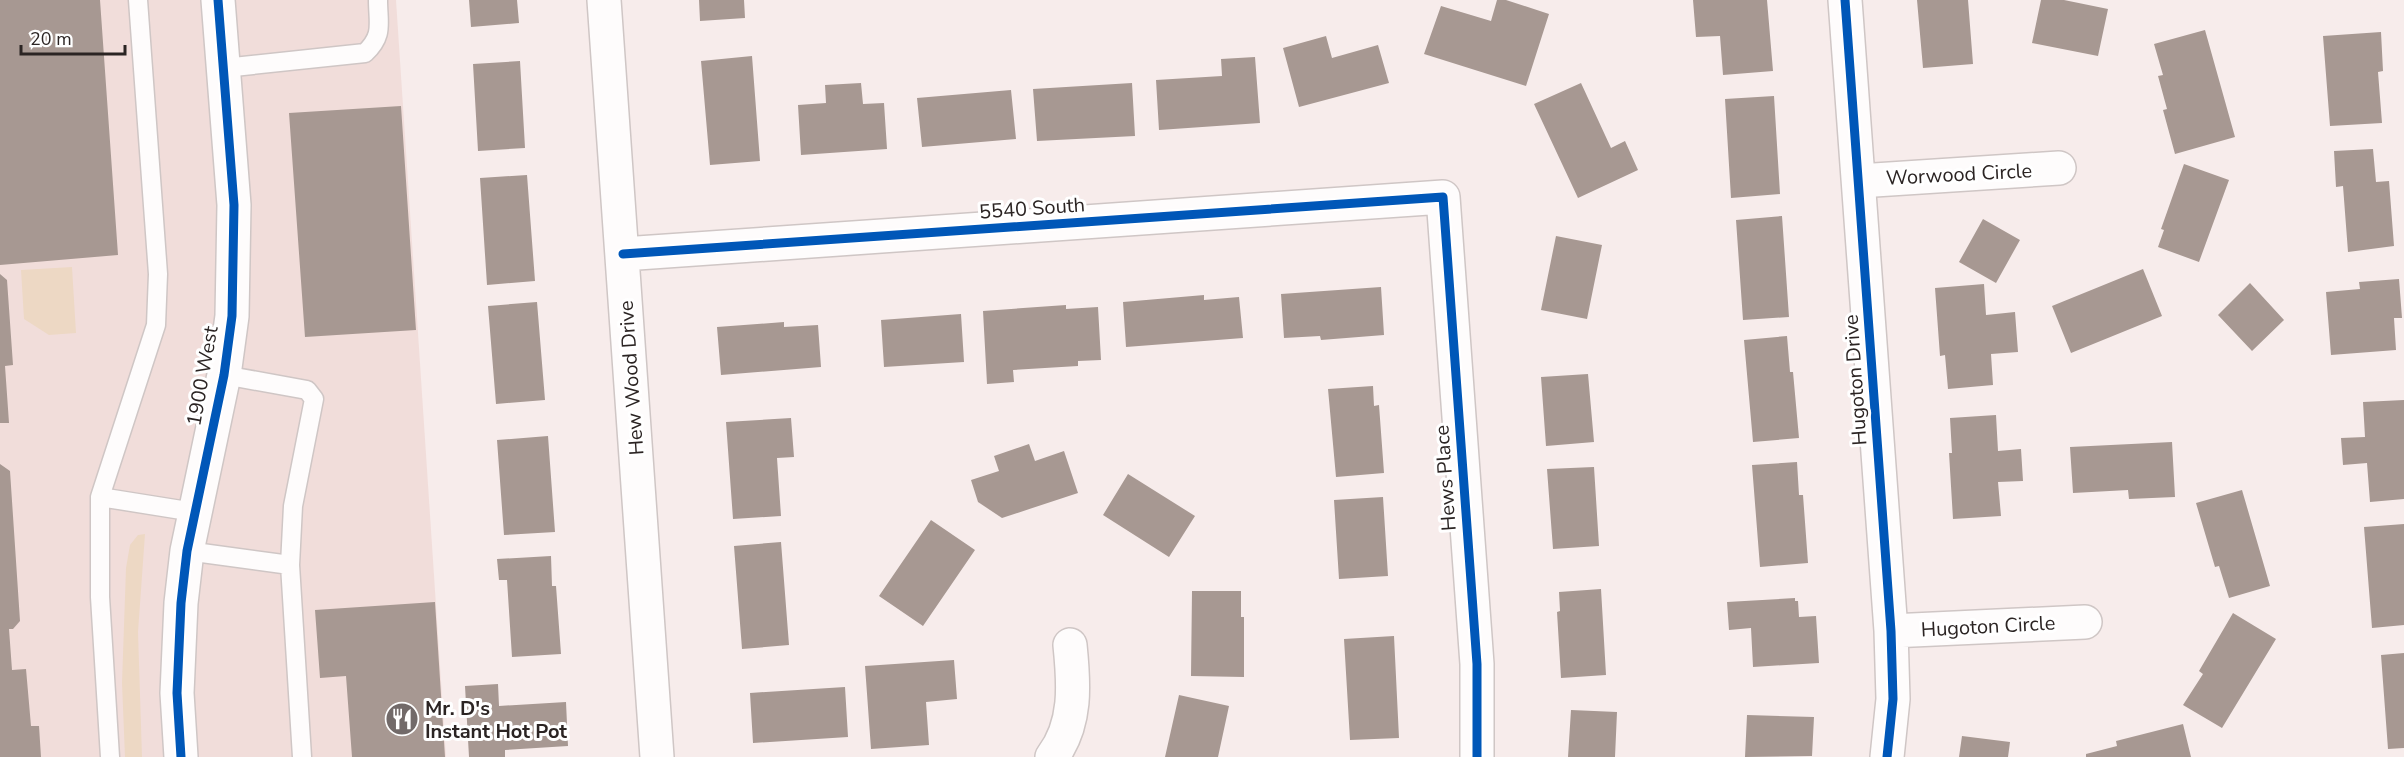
<svg xmlns="http://www.w3.org/2000/svg" width="2404" height="757" viewBox="0 0 2404 757" font-family="'Nunito Sans',sans-serif">
	<style>
		.built { fill: #f1ddda }
		.green { fill: #edd8c4 }
		.building { fill: #a79892 }
		.lines { fill: none; stroke-linecap: round; stroke-linejoin: round }
		.lane-casing { stroke: #cfc6c5; stroke-width: 21 }
		.street-casing { stroke: #cfc6c5; stroke-width: 36 }
		.lane { stroke: #fefcfc; stroke-width: 18 }
		.street { stroke: #fefcfc; stroke-width: 33 }
		.cycleway-casing { stroke: #fff; stroke-width: 13 }
		.cycleway { stroke: #0057b8; stroke-width: 9 }
		.labels { text-anchor: middle; stroke-width: 6; stroke-linejoin: round; paint-order: stroke }
		.street-label { font-size: 20px; fill: #2b2423; stroke: #fff }
		.poi-label { font-size: 20px; font-weight: bold; fill: #2b2423; stroke: #fff; text-anchor: start }
	</style>
	<rect width="100%" height="100%" fill="#f7eceb"/>
	<path class="built" d="M0 0H396L446 757H0Z"/>
	<path class="green" d="M72 267 76 333 49 335 24 319 21 270Z
		M145 534 138 632 142 757H125L122 683 126 568 130 545 138 535Z"/>
	<path class="building" d="M0 0H100L118 255 0 265Z
		M469 0H517L519 23 471 27Z
		M699 0H744L745 18 700 21Z
		M1497 0H1506L1549 14 1526 86 1424 54 1441 6 1491 21Z
		M1693 0H1767L1773 71 1723 75 1720 36 1696 37Z
		M1917 0H1968L1973 64 1923 68Z
		M2041 0H2064L2108 9 2098 56 2032 43Z
		M2205 30 2235 137 2175 154 2163 110 2167 109 2158 76 2163 75 2154 44Z
		M2381 32 2383 71 2378 72 2382 123 2330 126 2323 36Z
		M1326 36 1332 58 1378 45 1389 83 1299 107 1283 48Z
		M752 56 760 161 710 165 701 61Z
		M1255 57 1260 123 1159 130 1156 80 1222 76 1221 59Z
		M520 61 525 148 478 151 473 64Z
		M861 83 863 104 884 103 887 149 801 155 798 105 826 103 825 85Z
		M1132 83 1135 136 1037 141 1033 89Z
		M1581 83 1611 148 1625 141 1638 170 1578 198 1534 104Z
		M1011 90 1016 139 922 147 917 98Z
		M1774 96 1780 194 1731 198 1725 99Z
		M401 106 416 330 305 337 289 113Z
		M2373 149 2376 182 2389 181 2394 246 2348 252 2343 186 2336 187 2334 151Z
		M2184 164 2229 180 2199 262 2158 247 2164 230 2161 229Z
		M527 175 535 281 487 285 480 178Z
		M1782 216 1789 317 1743 320 1736 220Z
		M1983 219 2020 240 1996 283 1959 262Z
		M1556 236 1602 245 1587 319 1541 310Z
		M2143 269 2162 316 2071 353 2052 306Z
		M0 274 7 280 13 365 5 366 9 423H0Z
		M2399 279 2402 318H2394L2396 350 2331 355 2326 292 2360 289 2359 282Z
		M2250 283 2284 320 2252 351 2218 315Z
		M1984 284 1986 315 2015 312 2018 352 1991 354 1993 385 1948 389 1945 355 1940 356 1935 288Z
		M1381 287 1384 335 1321 340 1320 336 1284 338 1281 294Z
		M1204 295V300L1239 297 1243 338 1126 347 1123 302Z
		M537 302 545 400 496 404 488 306Z
		M1066 305V309L1098 307 1101 360 1078 361V366L1013 370 1014 382 987 384 983 311Z
		M961 314 964 362 884 367 881 320Z
		M784 322V327L818 325 821 367 721 375 717 327Z
		M1787 336 1790 372H1793L1799 438 1753 442 1744 340Z
		M1588 374 1594 442 1546 446 1541 377Z
		M1373 386 1374 406 1379 405 1384 473 1336 477 1328 389Z
		M2404 400V499L2370 502 2367 463 2343 465 2341 438 2365 437 2363 402Z
		M1996 415 1998 451 2021 449 2023 481 1998 482 2001 516 1953 519 1949 453H1952L1950 418Z
		M791 418 794 457 777 458 781 516 733 519 726 422Z
		M548 436 555 532 504 535 497 440Z
		M2172 442 2175 497 2129 499 2128 490 2073 493 2070 447Z
		M1029 444 1035 461 1064 451 1078 493 1002 518 978 502 971 480 999 471 994 456Z
		M1797 462 1799 495H1803L1808 563 1760 567 1752 465Z
		M0 464 10 471 20 621 13 629H9L12 670 26 669 31 726H39L41 757H0Z
		M1594 467 1599 546 1553 549 1547 469Z
		M1128 474 1195 516 1169 557 1103 515Z
		M2242 490 2270 586 2229 598 2219 566 2215 567 2196 503Z
		M1383 497 1388 576 1339 579 1334 500Z
		M931 520 975 550 923 626 879 596Z
		M2404 524V625L2372 628 2364 527Z
		M781 542 789 645 742 649 734 546Z
		M551 556 552 586H556L561 654 512 657 507 580H499L497 559Z
		M1601 589 1606 675 1561 678 1557 612 1560 611 1559 592Z
		M1192 591H1241V617H1244V677L1191 676Z
		M1795 598V601H1798L1799 617 1816 616 1819 663 1753 667 1751 628 1729 630 1727 602Z
		M435 602 445 757H352L346 676 320 678 315 610Z
		M2233 613 2276 639 2222 728 2183 705 2203 674 2199 671Z
		M1394 636 1399 738 1350 740 1344 639Z
		M2404 653V748L2388 749 2381 655Z
		M954 660 957 699 926 702 929 745 871 749 865 666Z
		M498 684 499 706 566 702 568 746 505 750V757H469L465 686Z
		M845 687 848 737 753 743 750 693Z
		M1179 695 1229 706 1218 757H1165Z
		M1571 710 1617 712 1615 757H1568Z
		M1747 715 1814 717 1812 756 1745 757Z
		M2183 724 2191 757H2086V754L2117 746 2116 741Z
		M1962 736 2010 742 2008 757H1959Z"/>
	<g class="lines">
		<defs>
			<path id="lane" d="M224 68 365 53C384 35 378 24 378 0
				M224 375 307 390 314 399 293 506 290 565 302 757
				M100 497 194 512
				M187 551 290 565
				M110 757 100 597V497L156 325 158 274 138 0"/>
			<path id="street" d="M604 0 657 757
				M1845 0 1891 631 1893 699 1887 757
				M1859 181 2059 168
				M623 254 1443 197 1477 664V757
				M1891 631 2085 622
				M181 757 177 693 181 603 187 551 224 375 232 316 234 205 218 0
				M1052 757C1077 724 1074 684 1070 645"/>
		</defs>
		<use href="#lane" class="lane-casing"/>
		<use href="#street" class="street-casing"/>
		<use href="#lane" class="lane"/>
		<use href="#street" class="street"/>
		<defs>
			<path id="cycleway" d="M1845 0 1891 631 1893 699 1887 757
				M623 254 1443 197 1477 664V757
				M181 757 177 693 181 603 187 551 224 375 232 316 234 205 218 0"/>
		</defs>
		<use href="#cycleway" class="cycleway-casing"/>
		<use href="#cycleway" class="cycleway"/>
	</g>
	<defs>
		<symbol id="restaurant-disc" viewBox="-11 -11 22 22"><circle r="9.5" fill="#726a69" stroke="#fff"/><path d="M-5-6h1v4h1v-4h1v4h1v-4h1v5L-1.5 .5V6h-2V.5L-5-1ZM5-6V6H3V1.5H1.5Q1.5-4 5-6Z" fill="#fff"/></symbol>
	</defs>
	<g fill-rule="evenodd">
		<use href="#restaurant-disc" x="383" y="700" width="38" height="38"/>
	</g>
	<g class="labels">
		<g class="street-label">
			<text transform="translate(1959 174) rotate(-3)" y="7">Worwood Circle</text>
			<text transform="translate(1032 208) rotate(-4)" y="7">5540 South</text>
			<text transform="translate(202 376) rotate(-80)" y="7">1900 West</text>
			<text transform="translate(631 378) rotate(-94)" y="7">Hew Wood Drive</text>
			<text transform="translate(1855 380) rotate(-94)" y="7">Hugoton Drive</text>
			<text transform="translate(1445 478) rotate(-94)" y="7">Hews Place</text>
			<text transform="translate(1988 626) rotate(-3)" y="7">Hugoton Circle</text>
		</g>
		<g class="poi-label">
			<text x="425" y="715">Mr. D's<tspan x="425" dy="23">Instant Hot Pot</tspan></text>
		</g>
	</g>
	<path d="M21 45v9h104v-9" fill="none" stroke="#2b2423" stroke-width="3"/>
	<text x="30" y="45" font-size="18" fill="#2b2423" stroke="#ffffff" stroke-width="4.5" paint-order="stroke">20 m</text>
</svg>
